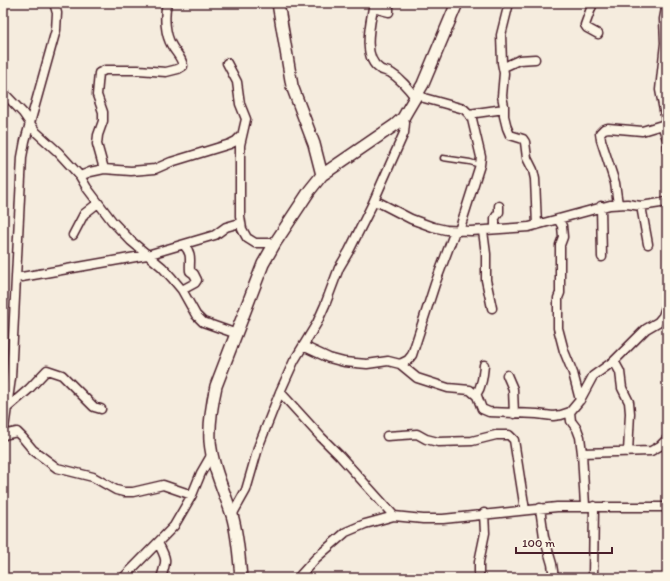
<svg xmlns="http://www.w3.org/2000/svg" width="670" height="581" viewBox="0 0 670 581" font-family="Itim,sans-serif">
	<style>
		.lines { fill: none; stroke-linecap: round; stroke-linejoin: round }
		.lane-casing { stroke: #4a1f2b; stroke-width: 7 }
		.street-casing { stroke: #4a1f2b; stroke-width: 11 }
		.secondary-casing { stroke: #4a1f2b; stroke-width: 14 }
		.lane { stroke: #fcf5e5; stroke-width: 4 }
		.street { stroke: #fcf5e5; stroke-width: 8 }
		.secondary { stroke: #fcf5e5; stroke-width: 11 }
	</style>
	<rect width="100%" height="100%" fill="#f5ecde"/>
	<filter id="ink" filterUnits="userSpaceOnUse"><feTurbulence type="fractalNoise" baseFrequency=".025" numOctaves="2"/><feDisplacementMap in="SourceGraphic" scale="8" xChannelSelector="R" yChannelSelector="G"/><feConvolveMatrix kernelMatrix="1 2 1 2 8 2 1 2 1" color-interpolation-filters="sRGB"/></filter>
	<g filter="url(#ink)">
		<g class="lines">
			<defs>
				<path id="lane" d="M443 158 470 162 480 165"/>
				<path id="street" d="M389 3V12L373 8C370 25 362 58 380 69 383 71 388 71 391 73 401 79 408 88 415 97
					M509 3 501 35 502 63 504 73 502 96 504 106V116L507 128 510 135 523 139 525 142 527 158 533 170 535 179 537 225
					M593 3 585 25 587 28 598 34
					M227 63 237 82 240 104 246 119 240 145V216L242 229 247 238 255 243H275
					M504 67 519 60 535 59
					M3 92 23 113 36 132 58 152 80 176 87 188 112 221 131 241 162 267 172 278 182 290 196 315 203 322 237 334
					M419 92 420 95 424 98 464 109 469 114 472 119 481 157 480 165 459 231
					M469 114 504 109
					M662 125 667 139
					M667 147V151
					M104 169 97 144 98 135 103 121V112L97 95 99 73 105 70H138L166 72 178 69 183 66C182 58 176 53 172 46 165 35 164 16 167 3
					M80 176 90 172 104 169 131 171 155 169 171 162 230 144 236 141 241 136
					M618 204 615 183 601 140 600 133 604 129 608 128 642 131 662 125 666 121 660 90 665 43 664 19 667 3
					M372 205 404 133 405 123 403 118
					M601 206 602 257
					M641 206 648 244
					M558 219 562 226 563 237 560 245V293L558 298V328L564 351 573 373 580 400
					M495 229V218L499 212V206
					M483 231 486 254V280L492 308
					M73 235 84 214 98 203
					M16 278 147 255 215 235 226 227 240 223
					M182 290 195 283 197 280 194 274 190 271C189 260 193 255 184 245
					M303 346 329 358 344 362 367 364 388 361 400 364 417 378 448 388 470 390 477 396 482 409 489 412 537 414 553 416 561 415 570 412 580 400 593 376 614 361 646 329 658 322 663 316 667 304
					M614 361 620 372 622 388 629 402 630 413 628 452
					M400 364 408 360 412 355 435 284 455 231
					M507 375 513 389 514 414
					M280 392 321 437 340 456 394 516
					M476 395C482 386 483 376 484 365
					M7 408 29 389 47 370 62 375 94 407 101 409
					M570 412 571 421 577 429 580 437 582 453 585 506
					M3 435 17 432 23 438 33 450 57 468 93 477 116 490 124 492H133L163 485 192 495
					M3 436 11 378 22 157 25 141 56 30 57 13 54 3
					M387 436 417 434 426 439 438 442 472 441 496 435H509L514 440 525 510
					M582 453 651 451 660 446 667 439
					M540 508 544 537 552 564 554 578
					M232 515 246 490 259 445 280 392 294 361 317 323 325 305 339 268 349 251 373 203 375 202 380 203 411 219 433 227 446 230 471 231 529 227 610 205 627 204 641 206 667 202
					M158 543C167 559 167 560 161 578
					M123 578 174 526 192 495 201 473 212 454
					M298 578 316 558 346 532 365 524 394 516 423 519H443L557 507H667
					M479 578V562L485 533 484 513
					M593 578 594 506"/>
				<path id="secondary" d="M278 3 292 86 314 144 322 175
					M241 578C239 556 238 535 232 515 224 491 212 466 210 441 209 423 212 404 216 386L263 264 275 243 310 190 322 175 395 125 403 118 407 111 423 84 457 3"/>
			</defs>
			<use href="#lane" class="lane-casing"/>
			<use href="#street" class="street-casing"/>
			<use href="#secondary" class="secondary-casing"/>
			<use href="#lane" class="lane"/>
			<use href="#street" class="street"/>
			<use href="#secondary" class="secondary"/>
		</g>
	</g>
	<rect width="670" height="581" fill="none" stroke="#fcf5e5" stroke-width="16"/>
	<rect x="8" y="8" width="654" height="565" fill="none" stroke="#4a1f2b" stroke-width="1.5" filter="url(#ink)"/>
	<path d="M516 547v6h96v-6" fill="none" stroke="#4a1f2b" stroke-width="2"/>
	<text x="522" y="547" font-size="12" fill="#4a1f2b" stroke="#fcf5e5" stroke-width="3" paint-order="stroke">100 m</text>
</svg>
